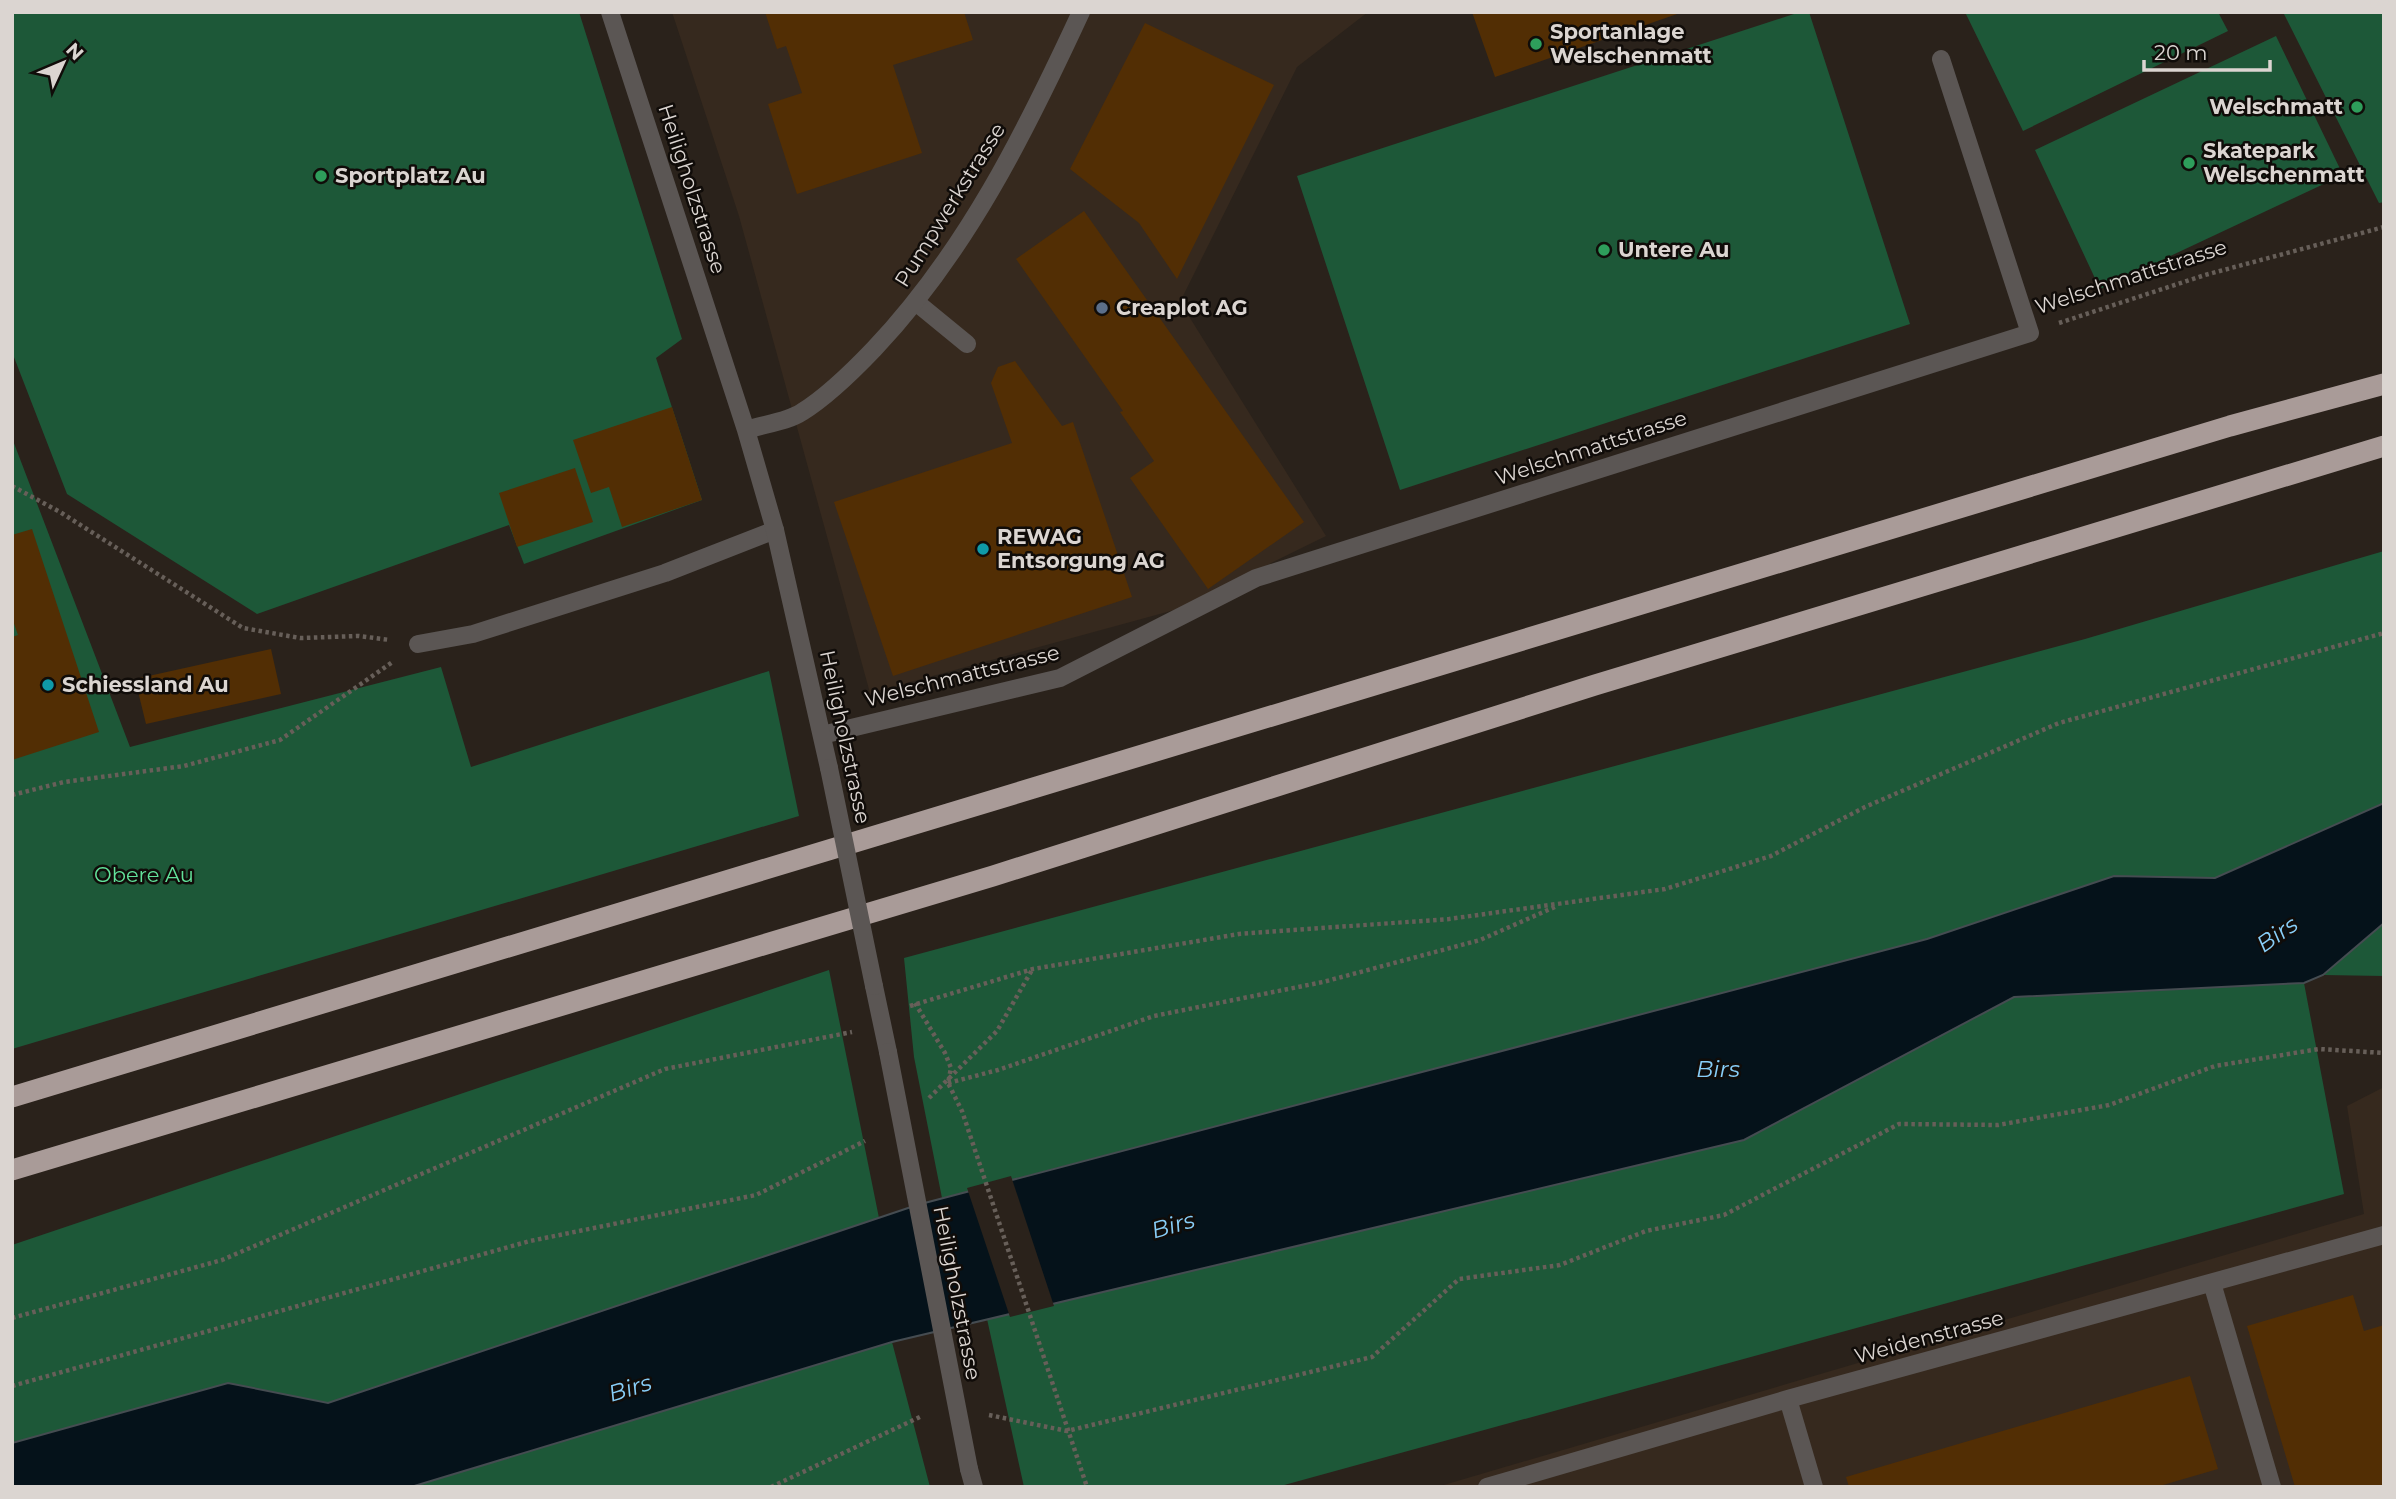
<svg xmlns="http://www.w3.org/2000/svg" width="2396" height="1499" viewBox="0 0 2396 1499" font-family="Montserrat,sans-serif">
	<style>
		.built { fill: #36291e }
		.green { fill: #1d5838 }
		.water { fill: #05121a; stroke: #454c51; stroke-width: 2 }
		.pier { fill: #2a221b }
		.building { fill: #522e04 }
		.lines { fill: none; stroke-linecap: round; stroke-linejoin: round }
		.path { stroke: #675f59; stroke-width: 4.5; stroke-dasharray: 3.5 3.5; stroke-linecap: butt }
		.service { stroke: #5b5654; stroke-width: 18 }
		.minor { stroke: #5b5654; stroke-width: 18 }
		.motorway { stroke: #a99b98; stroke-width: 21 }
		.minor-bridge { stroke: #5b5654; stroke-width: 18 }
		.leisure-dot { fill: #2e9e5b; stroke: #100c09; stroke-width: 2.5 }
		.service-dot { fill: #5c6f8a; stroke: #100c09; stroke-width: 2.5 }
		.culture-dot { fill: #0f9aa8; stroke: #100c09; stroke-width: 2.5 }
		.labels { text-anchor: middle; stroke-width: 5; stroke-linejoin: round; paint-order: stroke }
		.poi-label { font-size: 21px; font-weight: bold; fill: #dbd5d1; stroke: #100c09; text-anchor: start }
		.street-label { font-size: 21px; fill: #dbd5d1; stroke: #100c09 }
		.park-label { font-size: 21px; fill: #62e29a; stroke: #100c09 }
		.water-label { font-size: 23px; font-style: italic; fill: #88cef8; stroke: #100c09 }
	</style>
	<rect width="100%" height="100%" fill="#2a221b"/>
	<path class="built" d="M672 12H1368L1297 67 1180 302 1326 536 1178 609 870 693 739 216Z
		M2384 1087V1487H1437L2364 1214 2347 1106Z"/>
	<path class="green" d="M12 12H579L682 339 656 358 702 500 524 564 509 525 257 614 67 494 12 352Z
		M1800 12H1809L1910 324 1400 490 1297 176Z
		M1965 12H2218L2228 31 2023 131Z
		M2283 12H2384V202L2379 203Z
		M2276 36 2343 175 2100 289 2035 150Z
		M12 438 130 747 441 667 471 767 769 671 799 816 12 1049Z
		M2384 551V803L2215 878 2114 876 1927 939 942 1198 914 1057 904 958 2085 639Z
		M2384 923V976L2323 975Z
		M829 970 879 1218 328 1404 228 1383 12 1443V1245Z
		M2304 983 2344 1194 1277 1487H1024L987 1319 1744 1140 2014 997Z
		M892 1342 930 1487H411Z"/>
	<path class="water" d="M2384 803V923L2323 975 2304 983 2014 997 1744 1140 892 1342 411 1487H12V1443L228 1383 328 1403 917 1205 1927 939 2114 876 2215 878Z"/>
	<path class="pier" d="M1011 1176 1054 1306 1010 1317 967 1188Z"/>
	<path class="building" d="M765 12H964L973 40 893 65 922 153 797 194 768 104 802 93 786 46 777 49Z
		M1472 12H1680V13L1495 77Z
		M1145 23 1274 85 1177 279 1139 223 1070 169Z
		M1084 211 1304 522 1208 589 1130 478 1154 461 1120 412 1123 411 1016 259Z
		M1015 361 1062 426 1073 422 1132 597 893 676 834 502 1012 443 991 383 998 367Z
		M672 407 702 500 622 527 609 487 591 493 573 440Z
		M575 468 593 522 517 547 499 493Z
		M32 529 99 732 12 760V637L18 635 12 618V535Z
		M271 649 281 694 146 724 135 679Z
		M2353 1295 2364 1331 2384 1325V1487H2295L2247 1326Z
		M2190 1376 2218 1469 2156 1487H1849L1846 1477Z"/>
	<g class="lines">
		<path class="path" d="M2059 323 2205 275 2384 227
			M12 486 60 512 243 628 300 638 359 636 390 640
			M12 795 64 782 184 766 280 740 394 661
			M915 1003 945 1053 951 1068 948 1083 962 1111 1087 1487
			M910 1006 1033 969 1239 934 1449 919 1665 889 1771 856 1865 807 2059 723 2384 633
			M948 1083 998 1070 1154 1016 1323 982 1480 940 1557 906
			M929 1098 997 1031 1032 970
			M12 1318 222 1260 665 1069 852 1032
			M12 1386 530 1241 756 1195 865 1141
			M989 1415 1067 1431 1372 1357 1459 1279 1560 1265 1646 1231 1724 1215 1899 1124 1998 1125 2109 1105 2215 1066 2319 1049 2384 1053
			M771 1487 922 1416"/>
		<path class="service" d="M917 303 967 344
			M418 644 473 634 665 573 775 530
			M822 735 1060 678 1256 578 2030 333 1941 59
			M2212 1283 2272 1487
			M1788 1399 1814 1487
			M1487 1487 1788 1399 2384 1235"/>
		<path class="minor" d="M610 12 746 430 775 530 829 768
			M746 430C764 424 787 422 802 412 828 396 853 371 874 349 966 252 1025 133 1081 12
			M874 986 888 1052
			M969 1469 974 1487"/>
		<path class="motorway" d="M12 1097 2230 426 2384 384
			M12 1170 993 876 1595 685 2384 446"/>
		<path class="minor-bridge" d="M829 768 874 986
			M888 1052 969 1469"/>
	</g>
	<g class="leisure-dot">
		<circle cx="1536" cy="44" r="7"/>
		<circle cx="2357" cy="107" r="7"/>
		<circle cx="2189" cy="163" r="7"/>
		<circle cx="321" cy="176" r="7"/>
		<circle cx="1604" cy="250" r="7"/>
	</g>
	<circle class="service-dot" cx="1102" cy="308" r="7"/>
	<g class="culture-dot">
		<circle cx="983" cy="549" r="7"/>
		<circle cx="48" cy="685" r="7"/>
	</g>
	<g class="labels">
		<g class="poi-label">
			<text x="1550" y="39">Sportanlage<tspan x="1550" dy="24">Welschenmatt</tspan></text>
			<text x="2343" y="114" text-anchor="end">Welschmatt</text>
			<text x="2203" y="158">Skatepark<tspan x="2203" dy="24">Welschenmatt</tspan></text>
			<text x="335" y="183">Sportplatz Au</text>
			<text x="1618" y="257">Untere Au</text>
			<text x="1116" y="315">Creaplot AG</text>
			<text x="997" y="544">REWAG<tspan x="997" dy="24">Entsorgung AG</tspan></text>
			<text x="62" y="692">Schiessland Au</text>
		</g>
		<g class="street-label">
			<text transform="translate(692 189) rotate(72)" y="7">Heiligholzstrasse</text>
			<text transform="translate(950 205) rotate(-58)" y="7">Pumpwerkstrasse</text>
			<text transform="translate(2131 277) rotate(-18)" y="7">Welschmattstrasse</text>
			<text transform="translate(1591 448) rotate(-18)" y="7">Welschmattstrasse</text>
			<text transform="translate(962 676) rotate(-14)" y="7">Welschmattstrasse</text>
			<text transform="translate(845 737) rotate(78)" y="7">Heiligholzstrasse</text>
			<text transform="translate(957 1293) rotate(79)" y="7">Heiligholzstrasse</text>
			<text transform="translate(1929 1337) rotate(-15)" y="7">Weidenstrasse</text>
		</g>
		<g class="park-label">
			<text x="144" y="882">Obere Au</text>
		</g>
		<g class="water-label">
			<text transform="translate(2277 934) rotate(-35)" y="8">Birs</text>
			<text x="1718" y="1077">Birs</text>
			<text transform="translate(1173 1225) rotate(-16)" y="8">Birs</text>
			<text transform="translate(630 1388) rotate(-17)" y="8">Birs</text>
		</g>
	</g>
	<rect width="2396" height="1499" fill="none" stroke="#dbd5d1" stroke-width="28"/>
	<g transform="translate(63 63) rotate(46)" stroke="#100c09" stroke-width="5" paint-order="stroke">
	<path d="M0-5L12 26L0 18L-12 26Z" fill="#dbd5d1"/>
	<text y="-10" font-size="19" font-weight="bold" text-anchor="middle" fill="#dbd5d1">N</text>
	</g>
	<path d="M2144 60v10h126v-10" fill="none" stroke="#dbd5d1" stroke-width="3.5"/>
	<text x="2154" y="60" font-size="21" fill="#dbd5d1" stroke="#100c09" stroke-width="5" paint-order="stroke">20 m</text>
</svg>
